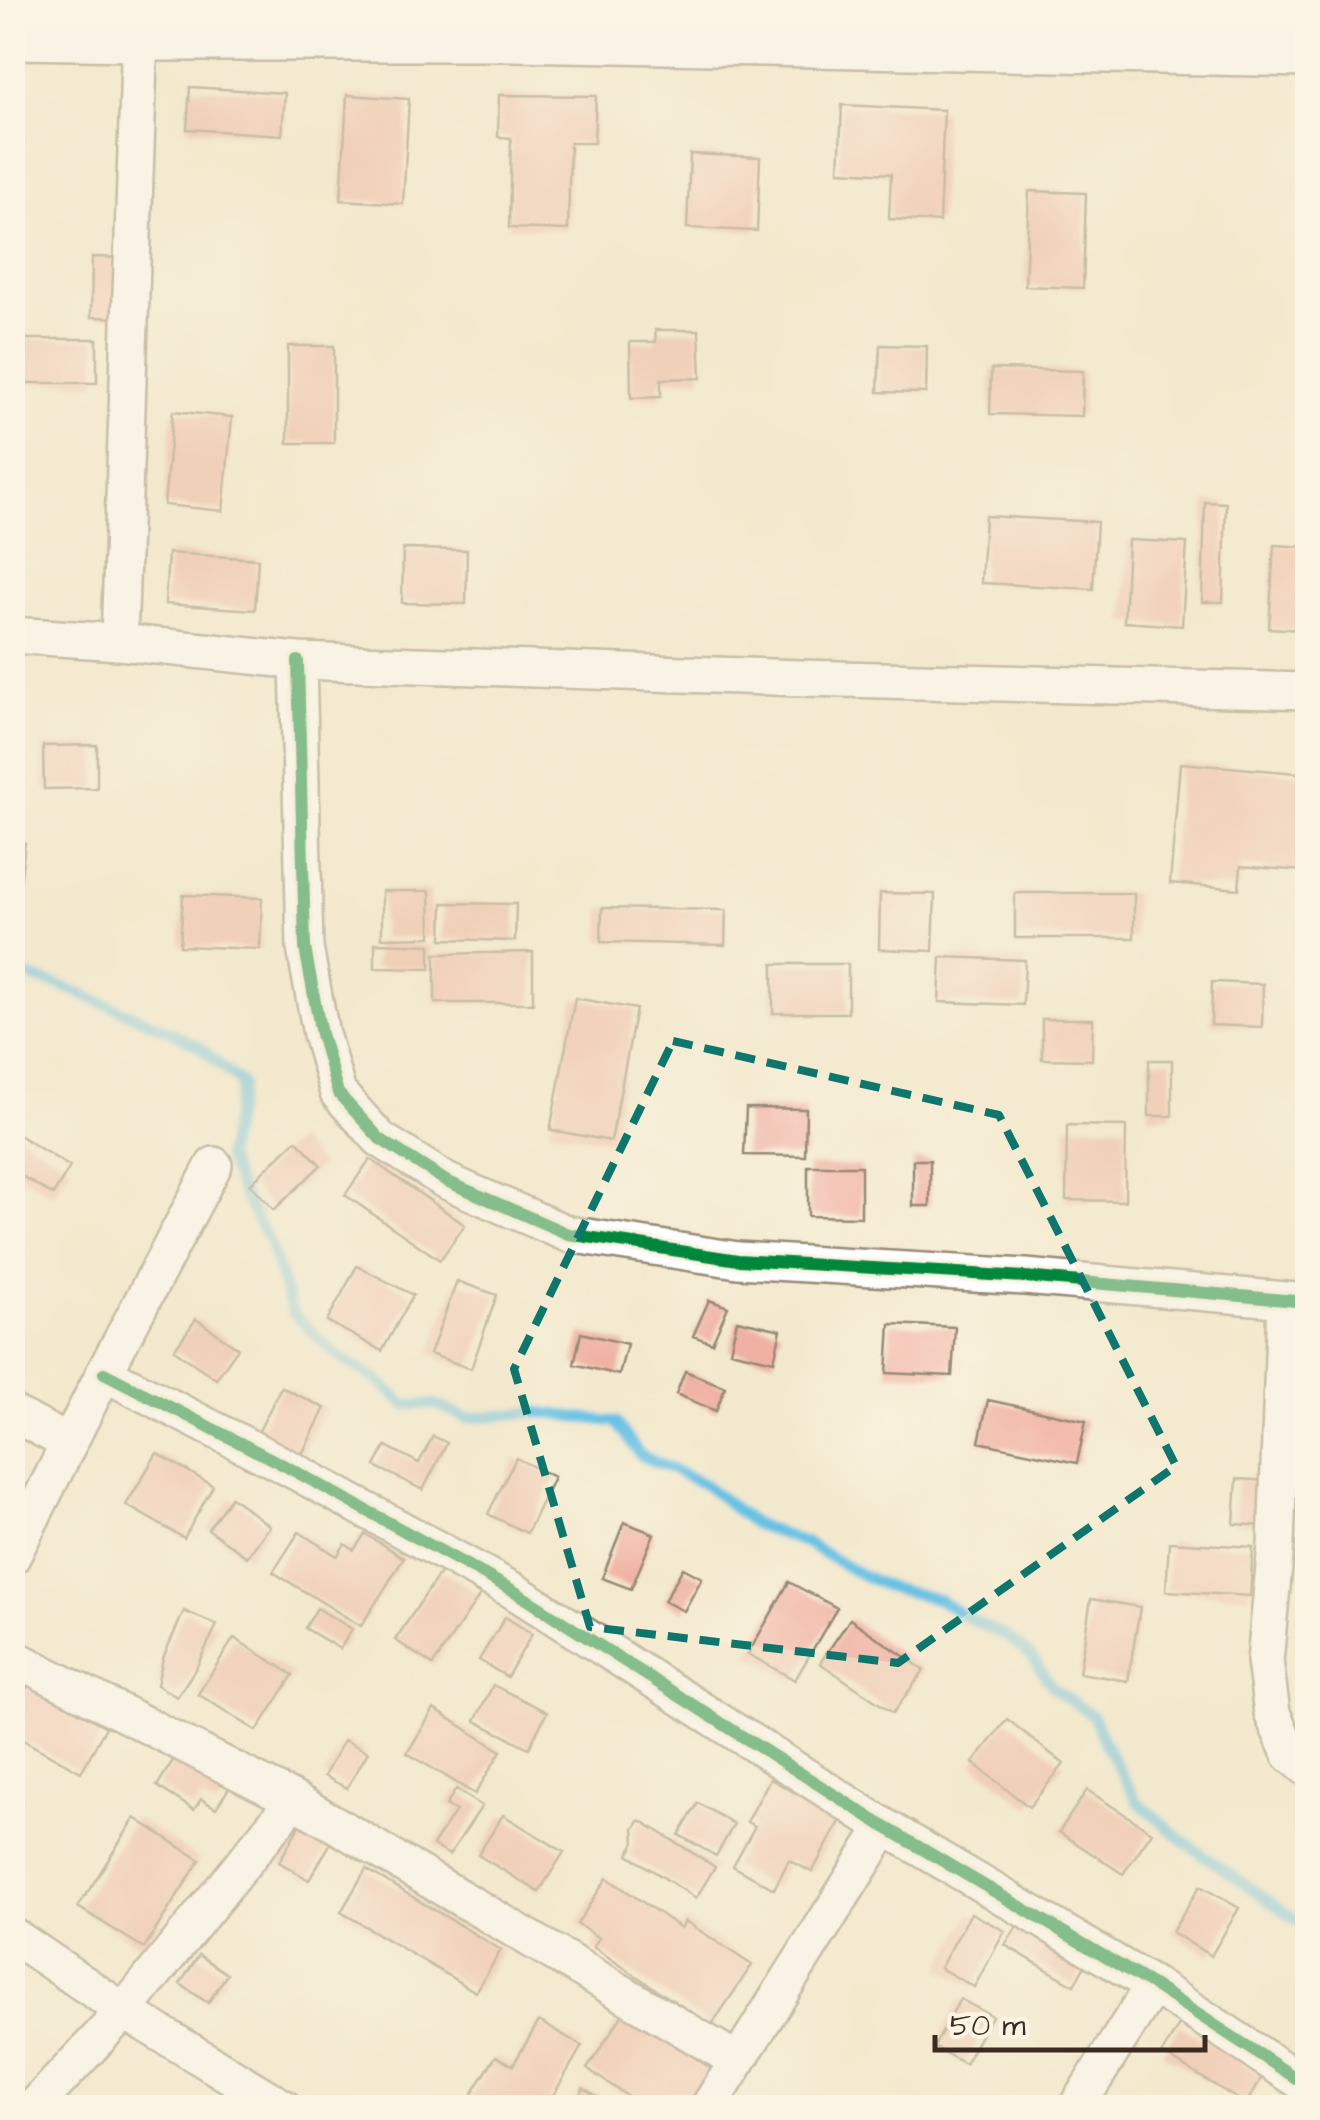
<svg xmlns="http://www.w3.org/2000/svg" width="1320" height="2120" viewBox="0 0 1320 2120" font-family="'Architects Daughter',sans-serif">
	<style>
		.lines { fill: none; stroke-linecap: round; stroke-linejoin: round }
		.stream { stroke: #68c1e5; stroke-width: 11 }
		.building { fill: #f0b1a3 }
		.minor-casing { stroke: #978a76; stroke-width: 40 }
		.trunk-casing { stroke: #978a76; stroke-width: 60 }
		.minor { stroke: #fff; stroke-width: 35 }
		.trunk { stroke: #fff; stroke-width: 55 }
		.cycleway-casing { stroke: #fcf5e5; stroke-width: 19 }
		.cycleway { stroke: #00873e; stroke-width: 12 }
		.marked { fill: none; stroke: #0f766e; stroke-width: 8; stroke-dasharray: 20 12; stroke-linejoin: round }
	</style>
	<rect width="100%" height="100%" fill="#fcf5e5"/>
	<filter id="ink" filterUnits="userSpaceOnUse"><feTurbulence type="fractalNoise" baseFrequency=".01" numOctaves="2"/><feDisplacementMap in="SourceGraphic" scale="20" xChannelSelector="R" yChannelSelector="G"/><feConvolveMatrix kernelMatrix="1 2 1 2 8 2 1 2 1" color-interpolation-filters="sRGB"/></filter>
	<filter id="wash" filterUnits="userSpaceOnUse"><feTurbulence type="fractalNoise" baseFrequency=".0048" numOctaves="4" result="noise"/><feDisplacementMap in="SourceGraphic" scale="40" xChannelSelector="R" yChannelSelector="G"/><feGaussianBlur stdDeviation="2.25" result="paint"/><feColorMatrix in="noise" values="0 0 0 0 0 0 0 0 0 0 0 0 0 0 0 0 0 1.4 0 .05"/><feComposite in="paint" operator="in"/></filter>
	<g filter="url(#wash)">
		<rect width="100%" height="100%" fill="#f3e9ce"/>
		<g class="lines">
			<path class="stream" d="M12 972 62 986 164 1028 200 1047 242 1084 226 1156 241 1192 269 1241 292 1312 338 1356 376 1379 406 1405 435 1404 467 1418 537 1412 616 1422 640 1455 705 1485 754 1524 808 1544 850 1569 887 1587 938 1599 962 1615 1008 1637 1032 1657 1053 1688 1092 1715 1109 1752 1138 1802 1186 1843 1308 1928"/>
		</g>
		<g id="blocks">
			<path class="building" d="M190 87 285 93 282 135 187 129Z
				M347 95 409 99 403 204 341 200Z
				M499 95 596 96 594 143H570L568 230 509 228 511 138 498 137Z
				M842 105 944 110 939 222 889 219 891 174 839 171Z
				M690 154 760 157 757 231 687 228Z
				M1029 191 1086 193 1083 288 1025 286Z
				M92 257 128 258 126 318 91 317Z
				M655 330H699L701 378 661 379V397L631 398 630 342H656Z
				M12 339H97V383H12Z
				M880 345 927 346 926 393 878 392Z
				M288 346H334V443H288Z
				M991 369 1083 371 1082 416 990 414Z
				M173 411 232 417 223 511 164 505Z
				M1205 502 1226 503 1223 602H1202Z
				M985 516 1097 522 1093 589 981 583Z
				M1128 540 1187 543 1182 626 1124 622Z
				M1274 545 1306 547 1301 630 1269 628Z
				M403 549 467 550 466 604 402 603Z
				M168 553 258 559 255 610 165 604Z
				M97 745V788L44 789 43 746Z
				M1180 763 1308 774V817L1303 871 1241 866 1239 889 1170 883Z
				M12 842 25 843 17 912 12 911Z
				M382 891H430L431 937 382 938Z
				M880 893 935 894 933 951 879 949Z
				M1015 893H1134V938H1015Z
				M183 895 262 898 260 949 180 946Z
				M443 903 516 904 515 941 442 939Z
				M602 908 726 910 725 945 601 942Z
				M375 943 430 945V969L375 968Z
				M533 952V1003H435V954Z
				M941 957 1025 960 1023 1005 939 1002Z
				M773 964H848V1013H773Z
				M1212 982 1263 984 1262 1027 1211 1025Z
				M575 998 636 1009 611 1141 550 1130Z
				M1042 1019H1093L1092 1060 1042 1059Z
				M1149 1060H1172V1116H1149Z
				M746 1108 806 1109 805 1156 744 1155Z
				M1067 1125 1126 1126 1125 1201 1066 1200Z
				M17 1134 70 1167 53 1195 12 1170V1141Z
				M296 1140 321 1165 274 1210 250 1184Z
				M370 1159 465 1225 440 1260 345 1195Z
				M913 1160H930V1206H913Z
				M808 1166H861V1217L808 1216Z
				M357 1266 413 1295 382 1351 327 1321Z
				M457 1281 497 1295 471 1369 430 1354Z
				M709 1300 728 1307 712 1343 693 1336Z
				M196 1319 238 1348 216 1379 174 1350Z
				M737 1320 781 1330 774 1361 730 1351Z
				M890 1324 955 1327 952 1376 887 1373Z
				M581 1333 627 1344 619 1375 574 1364Z
				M685 1371 725 1387 716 1411 676 1394Z
				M281 1387 325 1408 301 1456 257 1435Z
				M988 1400 1086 1421 1077 1463 979 1442Z
				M433 1436 447 1443 423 1490 375 1466 386 1446 419 1463Z
				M157 1453 213 1486 184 1538 126 1505Z
				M516 1458 554 1477 527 1533 488 1514Z
				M1237 1479 1270 1481 1268 1526 1234 1524Z
				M231 1497 270 1526 247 1557 208 1529Z
				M624 1522 654 1534 631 1589 602 1578Z
				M299 1532 337 1556 345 1544 354 1550 365 1534 404 1558 361 1626 273 1572Z
				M1169 1542 1253 1547 1250 1596 1166 1591Z
				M683 1568 702 1578 684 1611 664 1601Z
				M442 1570 480 1595 433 1665 395 1640Z
				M789 1582 837 1608 795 1680 748 1654Z
				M1091 1599 1140 1607 1128 1681 1079 1673Z
				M317 1608 352 1629 340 1649 305 1628Z
				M184 1611 217 1625 196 1668 177 1697 157 1685 163 1658Z
				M505 1617 532 1634 507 1677 479 1660Z
				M850 1619 924 1670 893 1713 820 1663Z
				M234 1638 293 1675 257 1731 198 1694Z
				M29 1684 106 1727 81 1772 12 1734V1713Z
				M493 1685 547 1712 529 1748 475 1721Z
				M434 1709 501 1751 475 1794 407 1753Z
				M1007 1719 1064 1764 1029 1807 973 1763Z
				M344 1740 368 1752 347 1788 324 1776Z
				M178 1752 231 1785 216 1808 201 1799 194 1810 157 1786Z
				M770 1779 842 1818 812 1872 789 1860 774 1889 733 1866 755 1826 747 1822Z
				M456 1789 482 1806 449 1855 433 1845 456 1811 446 1805Z
				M1087 1790 1152 1832 1123 1874 1059 1832Z
				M698 1803 734 1824 716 1856 679 1835Z
				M503 1815 564 1852 539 1892 478 1855Z
				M135 1818 200 1860 144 1948 78 1907Z
				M640 1820 715 1867 696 1898 628 1855 635 1842 634 1829Z
				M301 1823 332 1841 309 1880 279 1862Z
				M366 1869 501 1950 476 1992 341 1912Z
				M607 1878 681 1928 685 1921 752 1965 711 2026 593 1947 599 1938 577 1924Z
				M1200 1886 1239 1908 1211 1956 1172 1932Z
				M971 1913 1005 1931 974 1987 940 1968Z
				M1018 1925 1086 1964 1074 1985 1005 1945Z
				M199 1955 227 1974 208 2003 180 1984Z
				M960 1999 992 2016 965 2064 934 2047Z
				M625 2011 712 2069 686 2108H645L587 2069Z
				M539 2021 582 2046 546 2108H476L467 2102 496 2056 513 2065Z
				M1179 2025 1263 2076 1246 2104 1162 2053Z
				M583 2088 618 2108H572Z"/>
		</g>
	</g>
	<g filter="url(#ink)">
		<use href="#blocks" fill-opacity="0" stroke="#978a76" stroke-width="2.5"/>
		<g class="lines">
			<defs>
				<path id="minor" d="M12 635 119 642 298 661 801 678 1308 691
					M119 642 140 33
					M298 661 305 948 321 1034 338 1093 380 1139 446 1181 568 1234 738 1260 1025 1277 1308 1302
					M1285 1302 1276 1545 1265 1661 1272 1713 1290 1754 1308 1769
					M104 1373 289 1468 514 1591 885 1827 1153 1985 1308 2086
					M12 1413 69 1443
					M12 1557 104 1373 214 1165
					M12 1657 294 1800
					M12 1935 124 2011 284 2108
					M33 2108 124 2011 294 1800 738 2061
					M708 2108 885 1827
					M1076 2108 1153 1985"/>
				<path id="trunk" d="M12 31 140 33H513L1308 49"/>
			</defs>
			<use href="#minor" class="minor-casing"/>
			<use href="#trunk" class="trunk-casing"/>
			<use href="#minor" class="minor"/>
			<use href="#trunk" class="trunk"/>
			<defs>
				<path id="cycleway" d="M298 661 305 948 321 1034 338 1093 380 1139 446 1181 568 1234 738 1260 1025 1277 1308 1302
					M104 1373 289 1468 514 1591 885 1827 1153 1985 1308 2086"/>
			</defs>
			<use href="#cycleway" class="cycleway-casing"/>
			<use href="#cycleway" class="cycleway"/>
		</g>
	</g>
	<path d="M0 0H1320V2120H0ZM673 1041 999 1115 1176 1466 898 1663 590 1627 514 1369Z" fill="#f3e9ce" fill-opacity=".55" fill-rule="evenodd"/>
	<path class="marked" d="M673 1041 999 1115 1176 1466 898 1663 590 1627 514 1369Z"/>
	<rect width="1320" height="2120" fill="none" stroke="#fcf5e5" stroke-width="50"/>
	<path d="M935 2035v15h270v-15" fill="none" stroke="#3b2a1e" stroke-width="5"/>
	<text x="950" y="2035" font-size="30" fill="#3b2a1e" stroke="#fcf5e5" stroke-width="8" paint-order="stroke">50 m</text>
</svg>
